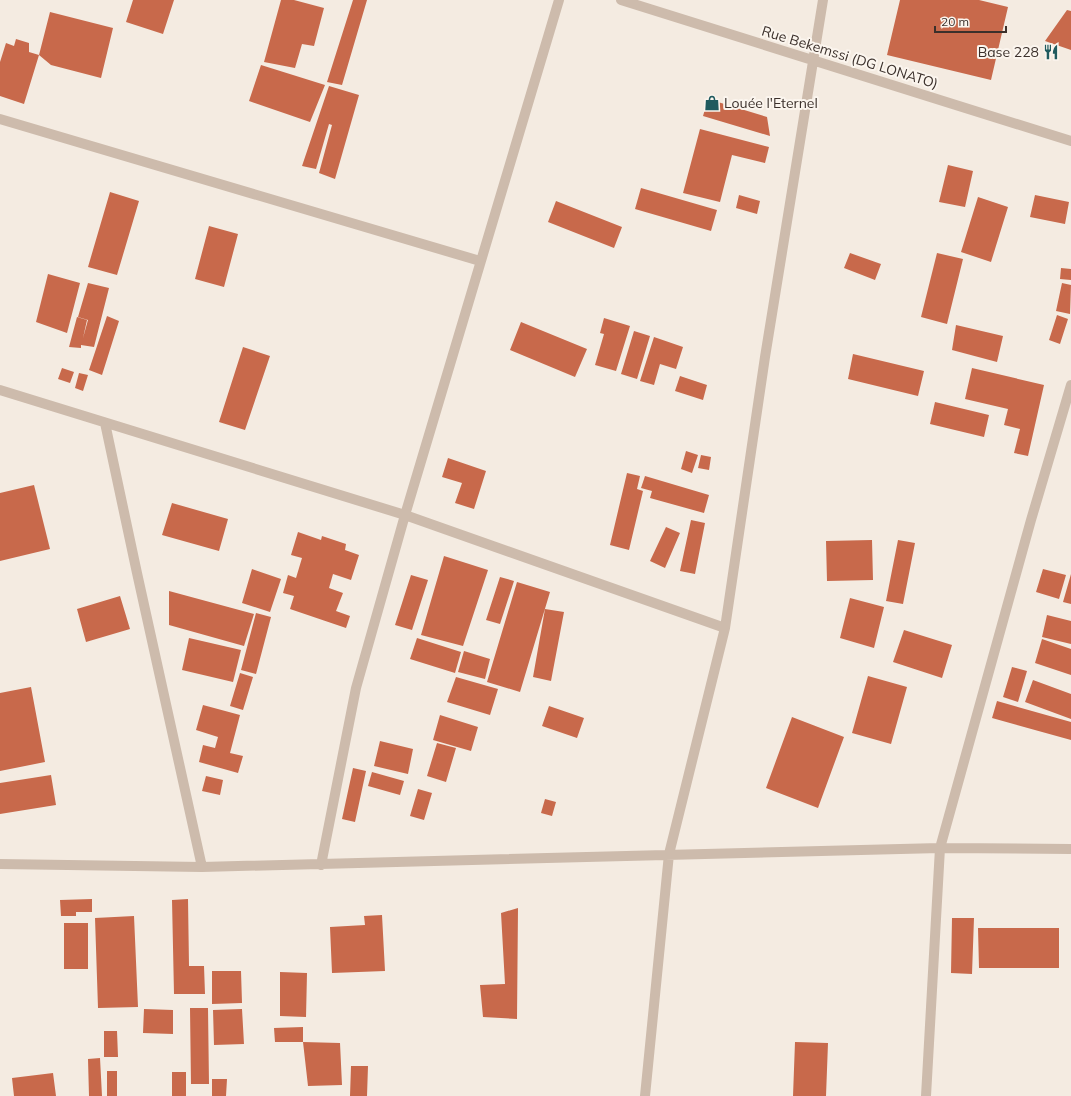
<svg xmlns="http://www.w3.org/2000/svg" width="1071" height="1096" viewBox="0 0 1071 1096" font-family="Mulish,sans-serif">
	<style>
		.building { fill: #c8694b }
		.lines { fill: none; stroke-linecap: round; stroke-linejoin: round }
		.minor { stroke: #cdbbac; stroke-width: 10 }
		.labels { text-anchor: middle; stroke-width: 4; stroke-linejoin: round; paint-order: stroke }
		.poi-label { font-size: 14px; fill: #3b302b; stroke: #fbf5ee; text-anchor: end }
		.street-label { font-size: 14px; fill: #3b302b; stroke: #fbf5ee }
	</style>
	<rect width="100%" height="100%" fill="#f4ebe1"/>
	<path class="building" d="M133 0H174L163 34 126 22Z
		M281 0H294L324 8 314 46 302 44 295 68 264 62Z
		M353 0H367L342 85 327 82Z
		M900 0H979L1008 7 991 80 887 55Z
		M1067 10 1071 11V50L1045 41Z
		M50 12 113 28 101 78 51 65 39 55 24 104 0 96V62L6 43 14 46 16 39 29 43V52L39 55Z
		M261 65 325 85 310 122 249 101Z
		M329 86 359 95 335 179 319 173 332 125 329 124 316 169 302 166Z
		M708 99 767 117 770 136 703 116Z
		M700 129 769 147 765 163 732 155 720 202 683 193Z
		M948 165 973 171 965 207 939 202Z
		M641 188 717 210 711 231 635 209Z
		M110 192 139 201 117 275 88 267Z
		M739 195 760 201 757 214 736 208Z
		M1035 195 1069 202 1065 224 1030 217Z
		M978 197 1008 207 991 262 961 252Z
		M556 201 622 227 614 248 548 222Z
		M209 226 238 234 224 287 195 279Z
		M850 253 881 264 875 280 844 268Z
		M937 253 963 259 947 324 921 317Z
		M1061 268 1071 269V280L1060 279Z
		M48 274 80 283 67 333 36 322Z
		M88 283 109 288 94 347 81 345V348L69 347 77 317 87 320 83 338 88 320 78 317Z
		M1062 283 1071 285 1070 314 1056 311Z
		M1057 315 1068 319 1060 344 1049 340Z
		M107 316 119 321 102 375 89 370Z
		M604 318 630 326 616 371 595 365 604 334 600 333Z
		M521 322 587 349 575 377 510 350Z
		M956 325 1003 336 997 362 952 350Z
		M634 331 650 336 637 379 621 374Z
		M654 337 683 347 676 369 660 364 654 385 640 381Z
		M243 347 270 356 245 430 219 422Z
		M853 354 924 371 918 396 848 379Z
		M62 368 74 372 70 383 58 379Z
		M972 368 1044 385 1028 456 1014 453 1020 429 1004 425 1008 409 965 399Z
		M79 373 88 375 83 391 75 388Z
		M680 376 707 385 703 400 675 391Z
		M935 402 989 415 984 437 930 424Z
		M686 451 698 455 692 473 681 469Z
		M701 455 711 457 709 470 698 468Z
		M448 458 486 471 474 509 455 503 462 483 442 477Z
		M627 473 640 476 637 489 643 491 629 550 610 545Z
		M645 476 709 495 704 513 650 498 652 491 641 488Z
		M34 485 50 549 0 561V493Z
		M172 503 228 519 219 551 162 535Z
		M691 520 705 523 695 574 680 571Z
		M666 527 680 533 665 568 650 561Z
		M298 532 321 540 322 536 346 544 345 550 359 555 351 580 333 574 329 588 343 593 336 611 350 616 346 628 290 609 294 596 283 593 288 575 296 578 302 558 291 555Z
		M872 540 873 580 827 581 826 541Z
		M898 540 915 543 903 604 886 601Z
		M444 556 488 570 463 646 421 635Z
		M252 569 281 579 270 612 242 603Z
		M1043 569 1066 575 1059 599 1036 592Z
		M1071 574V604L1063 602Z
		M411 575 428 580 412 630 395 625Z
		M500 577 514 581 500 624 486 620Z
		M517 582 550 592 520 692 487 682Z
		M169 591 254 614 244 646 169 625Z
		M120 596 130 629 86 642 77 609Z
		M850 598 884 607 874 648 840 638Z
		M545 609 564 612 551 681 533 677Z
		M256 613 271 617 256 674 241 670Z
		M1047 615 1071 621V644L1042 637Z
		M904 630 952 645 942 678 893 662Z
		M189 638 241 650 233 682 182 670Z
		M417 638 461 652 455 673 410 659Z
		M1042 639 1071 649V675L1035 663Z
		M464 651 490 659 485 679 458 672Z
		M1012 667 1027 671 1018 702 1003 697Z
		M240 673 253 677 243 710 230 706Z
		M868 676 907 687 891 744 852 733Z
		M456 677 498 689 490 715 447 702Z
		M1033 680 1071 694V719L1025 702Z
		M31 687 45 762 0 771V693Z
		M997 701 1071 722V740L992 718Z
		M203 705 240 715 230 753 243 756 238 773 199 762 203 745 215 748 218 737 196 730Z
		M549 706 584 718 577 738 542 726Z
		M440 715 478 727 471 751 433 740Z
		M792 717 844 737 818 808 766 788Z
		M380 741 413 749 408 774 374 766Z
		M437 743 456 748 446 782 427 776Z
		M353 768 366 771 355 822 342 819Z
		M372 772 404 781 400 795 368 786Z
		M51 775 56 805 0 814V783Z
		M206 776 223 780 220 795 202 791Z
		M418 789 432 793 424 820 410 816Z
		M545 799 556 802 552 816 541 813Z
		M92 899V912H76V916H61L60 900Z
		M188 899 189 966H204L205 994H174L172 900Z
		M518 908 517 1019 483 1017 480 985 505 984 501 913Z
		M382 915 385 971 332 973 330 927 365 925 364 916Z
		M134 916 138 1007 98 1008 95 918Z
		M952 918H974L972 974 951 973Z
		M64 923H88V969H64Z
		M978 928H1059V968H979Z
		M212 971H241L242 1003 212 1004Z
		M280 972 307 973 306 1017 280 1016Z
		M190 1008H208L209 1084H191Z
		M144 1009 173 1010V1034L143 1033Z
		M242 1009 244 1044 214 1045 213 1010Z
		M303 1027V1042H275L274 1028Z
		M104 1031H117L118 1057H104Z
		M303 1042 340 1043 342 1085 308 1086Z
		M795 1042 828 1043 826 1096H793Z
		M100 1058 102 1096H89L88 1059Z
		M351 1066H368L367 1096H350Z
		M107 1071H117V1096H107Z
		M172 1072H186V1096H172Z
		M53 1073 56 1096H14L12 1078Z
		M212 1079H227L226 1096H212Z"/>
	<g class="lines">
		<path class="minor" d="M621 0 1071 141
			M0 119 480 261
			M0 390 405 515 725 628
			M105 423 137 573 202 867
			M0 864 202 867 940 848 1071 849
			M321 865 356 688 405 515 559 0
			M645 1096 669 854 725 628 765 357 823 0
			M926 1096 940 848 1031 520 1071 385"/>
	</g>
	<defs>
		<symbol id="restaurant-bare" viewBox="-9 -9 18 18"><path d="M-5-6h1v4h1v-4h1v4h1v-4h1v5L-1.5 .5V6h-2V.5L-5-1ZM5-6V6H3V1.5H1.5Q1.5-4 5-6Z" fill="#1f5a5e" stroke="#fbf5ee" stroke-width="2.5" paint-order="stroke"/></symbol>
		<symbol id="shop-bare" viewBox="-9 -9 18 18"><path d="M-5-2.5h2.3a2.7 3.5 0 0 1 5.4 0H5L5.5 6h-11ZM-1.5-2.5h3a1.5 2.3 0 0 0-3 0Z" fill="#1f5a5e" stroke="#fbf5ee" stroke-width="2.5" paint-order="stroke"/></symbol>
	</defs>
	<g fill-rule="evenodd">
		<use href="#restaurant-bare" x="1040" y="41" width="22" height="22"/>
		<use href="#shop-bare" x="701" y="92" width="22" height="22"/>
	</g>
	<g class="labels">
		<g class="poi-label">
			<text x="1039" y="57">Base 228</text>
			<text x="724" y="108" text-anchor="start">Louée l'Eternel</text>
		</g>
		<g class="street-label">
			<text transform="translate(850 57) rotate(17)" y="5">Rue Bekemssi (DG LONATO)</text>
		</g>
	</g>
	<path d="M935 26v6h71v-6" fill="none" stroke="#3b302b" stroke-width="2"/>
	<text x="941" y="26" font-size="12" fill="#3b302b" stroke="#fbf5ee" stroke-width="3" paint-order="stroke">20 m</text>
</svg>
